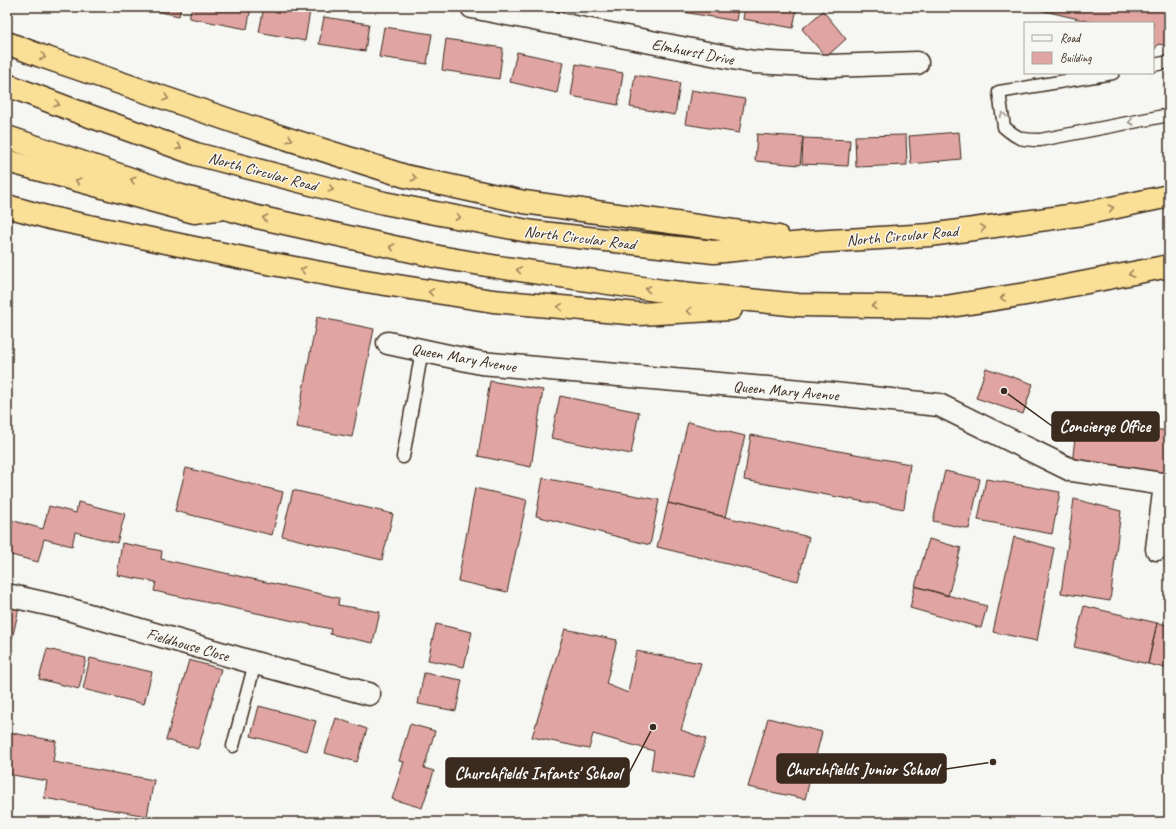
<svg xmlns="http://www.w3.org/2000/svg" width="1176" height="829" viewBox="0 0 1176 829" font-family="Caveat,sans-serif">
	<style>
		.building { fill: #e0a5a2; stroke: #3b2a1e }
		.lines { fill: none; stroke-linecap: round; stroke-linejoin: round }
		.service-casing { stroke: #3b2a1e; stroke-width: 15 }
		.minor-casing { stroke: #3b2a1e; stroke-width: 25 }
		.trunk-casing { stroke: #3b2a1e; stroke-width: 25 }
		.motorway-casing { stroke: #3b2a1e; stroke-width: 25 }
		.service { stroke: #f6f6f2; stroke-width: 12 }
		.minor { stroke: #f6f6f2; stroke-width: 22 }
		.trunk { stroke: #fadf96; stroke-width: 22 }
		.motorway { stroke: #fadf96; stroke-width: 22 }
		.oneway { stroke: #9a845a }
		.oneway2 { stroke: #989088 }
		.labels { text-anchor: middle; stroke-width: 3; stroke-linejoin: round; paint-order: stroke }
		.street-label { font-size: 16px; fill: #3b2a1e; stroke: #f6f6f2 }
		.leader { fill: none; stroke: #3b2a1e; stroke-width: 1.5 }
		.callout-dot { fill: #3b2a1e; stroke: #f6f6f2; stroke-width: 1.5 }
		.callout { fill: #3b2a1e; stroke: #3b2a1e; stroke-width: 1.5 }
		.callout-label { font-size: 17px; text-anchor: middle; font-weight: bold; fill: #fff }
	</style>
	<rect width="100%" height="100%" fill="#f6f6f2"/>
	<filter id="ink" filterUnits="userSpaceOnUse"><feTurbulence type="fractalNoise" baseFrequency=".025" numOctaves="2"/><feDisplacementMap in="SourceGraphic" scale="8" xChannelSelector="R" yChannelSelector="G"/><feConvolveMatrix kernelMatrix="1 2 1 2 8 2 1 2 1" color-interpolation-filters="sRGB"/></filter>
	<g filter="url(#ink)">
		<path class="building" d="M137 7H181L179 16Z
			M192 7H251L247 29 189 18Z
			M264 7H289L310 11 305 41 259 32Z
			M684 7H738L736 21 683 12Z
			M745 7H797L793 28 743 19Z
			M1027 7H1169V46L1158 44 1155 49 1153 50V23H1096Z
			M823 11 846 39 826 57 802 29Z
			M324 17 369 24 365 51 319 44Z
			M384 27 432 34 427 64 379 57Z
			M446 39 503 48 499 79 442 70Z
			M517 52 563 62 557 93 510 82Z
			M576 64 623 73 618 105 571 96Z
			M635 75 680 83 675 115 630 107Z
			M691 90 745 99 739 133 685 124Z
			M959 132 961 159 911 164 909 136Z
			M757 134 803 137 800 165 755 161Z
			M906 135 907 165 856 167 855 136Z
			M803 138 850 140 848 166 802 164Z
			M317 317 374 329 352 437 296 427Z
			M986 368 1033 384 1023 414 976 398Z
			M490 381 543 390 531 467 478 456Z
			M560 396 639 412 631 454 551 438Z
			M1077 420 1169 431V479L1072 464Z
			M688 422 745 436 725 517 668 503Z
			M751 435 910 464 904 509 744 480Z
			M186 468 283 492 272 535 175 511Z
			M945 471 980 479 969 529 933 521Z
			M543 478 659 500 650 545 536 516Z
			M986 479 1060 492 1052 534 978 520Z
			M475 488 527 500 507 592 458 581Z
			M293 490 393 514 382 560 282 536Z
			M1074 499 1121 511 1110 601 1061 593Z
			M78 502 125 514 117 543 75 532 72 546 44 539 38 562 7 554V519L43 529 49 506 76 513Z
			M668 503 809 537 798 581 657 547Z
			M1014 537 1054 548 1037 641 993 632Z
			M929 539 961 548 948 596 915 586Z
			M122 543 162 551 161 559 339 598 338 605 380 612 373 643 330 634 331 629 154 591 156 582 117 575Z
			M915 586 987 606 981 628 910 608Z
			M7 605 19 608 7 662Z
			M1084 606 1157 623 1148 664 1074 647Z
			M1157 623 1169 625V669L1148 664Z
			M436 624 472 632 464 667 428 660Z
			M565 629 617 640 606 684 628 693 636 651 701 663 681 730 706 739 693 778 651 770 654 751 593 734 589 749 532 737Z
			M47 649 86 658 79 689 39 679Z
			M90 658 152 672 144 704 83 689Z
			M189 660 221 669 198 749 166 740Z
			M424 673 462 680 456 711 418 704Z
			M259 706 316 721 307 751 251 736Z
			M336 718 367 729 357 762 325 753Z
			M768 718 822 732 805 799 748 787Z
			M410 724 435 731 424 768 434 771 422 808 392 799 404 762 399 761Z
			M7 732 56 741 53 762 154 780 147 816 44 798 47 781 7 774Z"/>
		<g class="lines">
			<defs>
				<path id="service" d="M1153 65 1169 62
					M1113 73 999 92 1004 127C1018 139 1021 140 1040 140L1169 115
					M403 457 422 350
					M233 746 255 663"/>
				<path id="minor" d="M472 7 753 62 830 66 917 63
					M388 343 481 363 824 393 939 405 1071 470 1169 485
					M1157 549 1165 484
					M7 595 61 607 255 663 369 694"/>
				<path id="trunk" d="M7 43 41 56 244 125 405 176 524 202 778 237
					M7 85 73 110 196 154 384 203 533 232 714 252 813 242 930 235 1083 214 1169 196
					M7 137 178 195 257 217 439 257 498 267 663 291 798 305 945 307 1026 294 1169 266
					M7 206 50 218 257 261 353 279 493 301 639 314 731 309"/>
				<path id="motorway" d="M7 161 194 212 224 208"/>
			</defs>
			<use href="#service" class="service-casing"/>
			<use href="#minor" class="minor-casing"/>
			<use href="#trunk" class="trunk-casing"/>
			<use href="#motorway" class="motorway-casing"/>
			<use href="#service" class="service"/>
			<use href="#minor" class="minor"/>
			<use href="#trunk" class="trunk"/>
			<use href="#motorway" class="motorway"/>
		</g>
		<defs><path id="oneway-chevron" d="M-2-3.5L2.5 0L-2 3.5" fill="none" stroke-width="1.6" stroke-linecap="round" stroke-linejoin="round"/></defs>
		<g class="oneway">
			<use href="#oneway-chevron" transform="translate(43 57) rotate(20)"/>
			<use href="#oneway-chevron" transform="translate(166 98) rotate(19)"/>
			<use href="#oneway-chevron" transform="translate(57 104) rotate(20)"/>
			<use href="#oneway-chevron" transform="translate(290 139) rotate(18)"/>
			<use href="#oneway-chevron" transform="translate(179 147) rotate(19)"/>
			<use href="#oneway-chevron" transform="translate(414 178) rotate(12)"/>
			<use href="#oneway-chevron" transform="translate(133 180) rotate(-161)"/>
			<use href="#oneway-chevron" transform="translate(78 181) rotate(-165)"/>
			<use href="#oneway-chevron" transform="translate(331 189) rotate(15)"/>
			<use href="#oneway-chevron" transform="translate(1111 208) rotate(-12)"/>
			<use href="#oneway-chevron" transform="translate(458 217) rotate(11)"/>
			<use href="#oneway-chevron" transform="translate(265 218) rotate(-167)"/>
			<use href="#oneway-chevron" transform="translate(983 228) rotate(-8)"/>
			<use href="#oneway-chevron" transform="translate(392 247) rotate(-167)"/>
			<use href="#oneway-chevron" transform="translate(303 270) rotate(-169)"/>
			<use href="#oneway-chevron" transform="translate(519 270) rotate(-172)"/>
			<use href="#oneway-chevron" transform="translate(1131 274) rotate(169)"/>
			<use href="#oneway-chevron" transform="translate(648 289) rotate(-172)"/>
			<use href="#oneway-chevron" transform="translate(431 292) rotate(-171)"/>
			<use href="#oneway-chevron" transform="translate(1003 298) rotate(171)"/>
			<use href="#oneway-chevron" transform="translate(874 306) rotate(-179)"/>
			<use href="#oneway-chevron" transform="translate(560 307) rotate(-175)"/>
			<use href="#oneway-chevron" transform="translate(689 311) rotate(177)"/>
		</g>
		<g class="oneway2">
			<use href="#oneway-chevron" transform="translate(1003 115) rotate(-98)"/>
			<use href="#oneway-chevron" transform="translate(1131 122) rotate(169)"/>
		</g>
	</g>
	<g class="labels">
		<g class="street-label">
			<text transform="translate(693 51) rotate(11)" y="6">Elmhurst Drive</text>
			<text transform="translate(263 171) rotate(15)" y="6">North Circular Road</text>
			<text transform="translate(902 235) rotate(-5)" y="6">North Circular Road</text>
			<text transform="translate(580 237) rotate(7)" y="6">North Circular Road</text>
			<text transform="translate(464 357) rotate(10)" y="6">Queen Mary Avenue</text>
			<text transform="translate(786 390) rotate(5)" y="6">Queen Mary Avenue</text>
			<text transform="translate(188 644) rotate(16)" y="6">Fieldhouse Close</text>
		</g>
	</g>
	<path class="leader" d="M1004 391L1052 426M993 762L946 769M653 727L629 773"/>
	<g class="callout-dot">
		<circle cx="1004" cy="391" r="4"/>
		<circle cx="993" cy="762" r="4"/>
		<circle cx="653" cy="727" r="4"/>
	</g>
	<g class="callout">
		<rect x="1052" y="412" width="107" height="29" rx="4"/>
		<rect x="777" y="754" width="169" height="29" rx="4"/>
		<rect x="446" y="758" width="183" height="29" rx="4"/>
	</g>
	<g class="callout-label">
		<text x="1105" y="432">Concierge Office</text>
		<text x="862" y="775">Churchfields Junior School</text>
		<text x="538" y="779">Churchfields Infants' School</text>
	</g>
	<rect width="1176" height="829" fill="none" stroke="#f6f6f2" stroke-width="24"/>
	<rect x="12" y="12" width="1152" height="805" fill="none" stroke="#3b2a1e" stroke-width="1.5" filter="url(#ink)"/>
	<rect x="1024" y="22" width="130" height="52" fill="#f6f6f2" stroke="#aba49d"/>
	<rect x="1032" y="35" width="20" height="6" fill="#f6f6f2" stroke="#aba49d"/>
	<text x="1060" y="42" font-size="12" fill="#3b2a1e">Road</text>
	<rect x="1032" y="52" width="20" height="12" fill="#e0a5a2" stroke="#aba49d"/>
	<text x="1060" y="62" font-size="12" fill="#3b2a1e">Building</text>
</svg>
